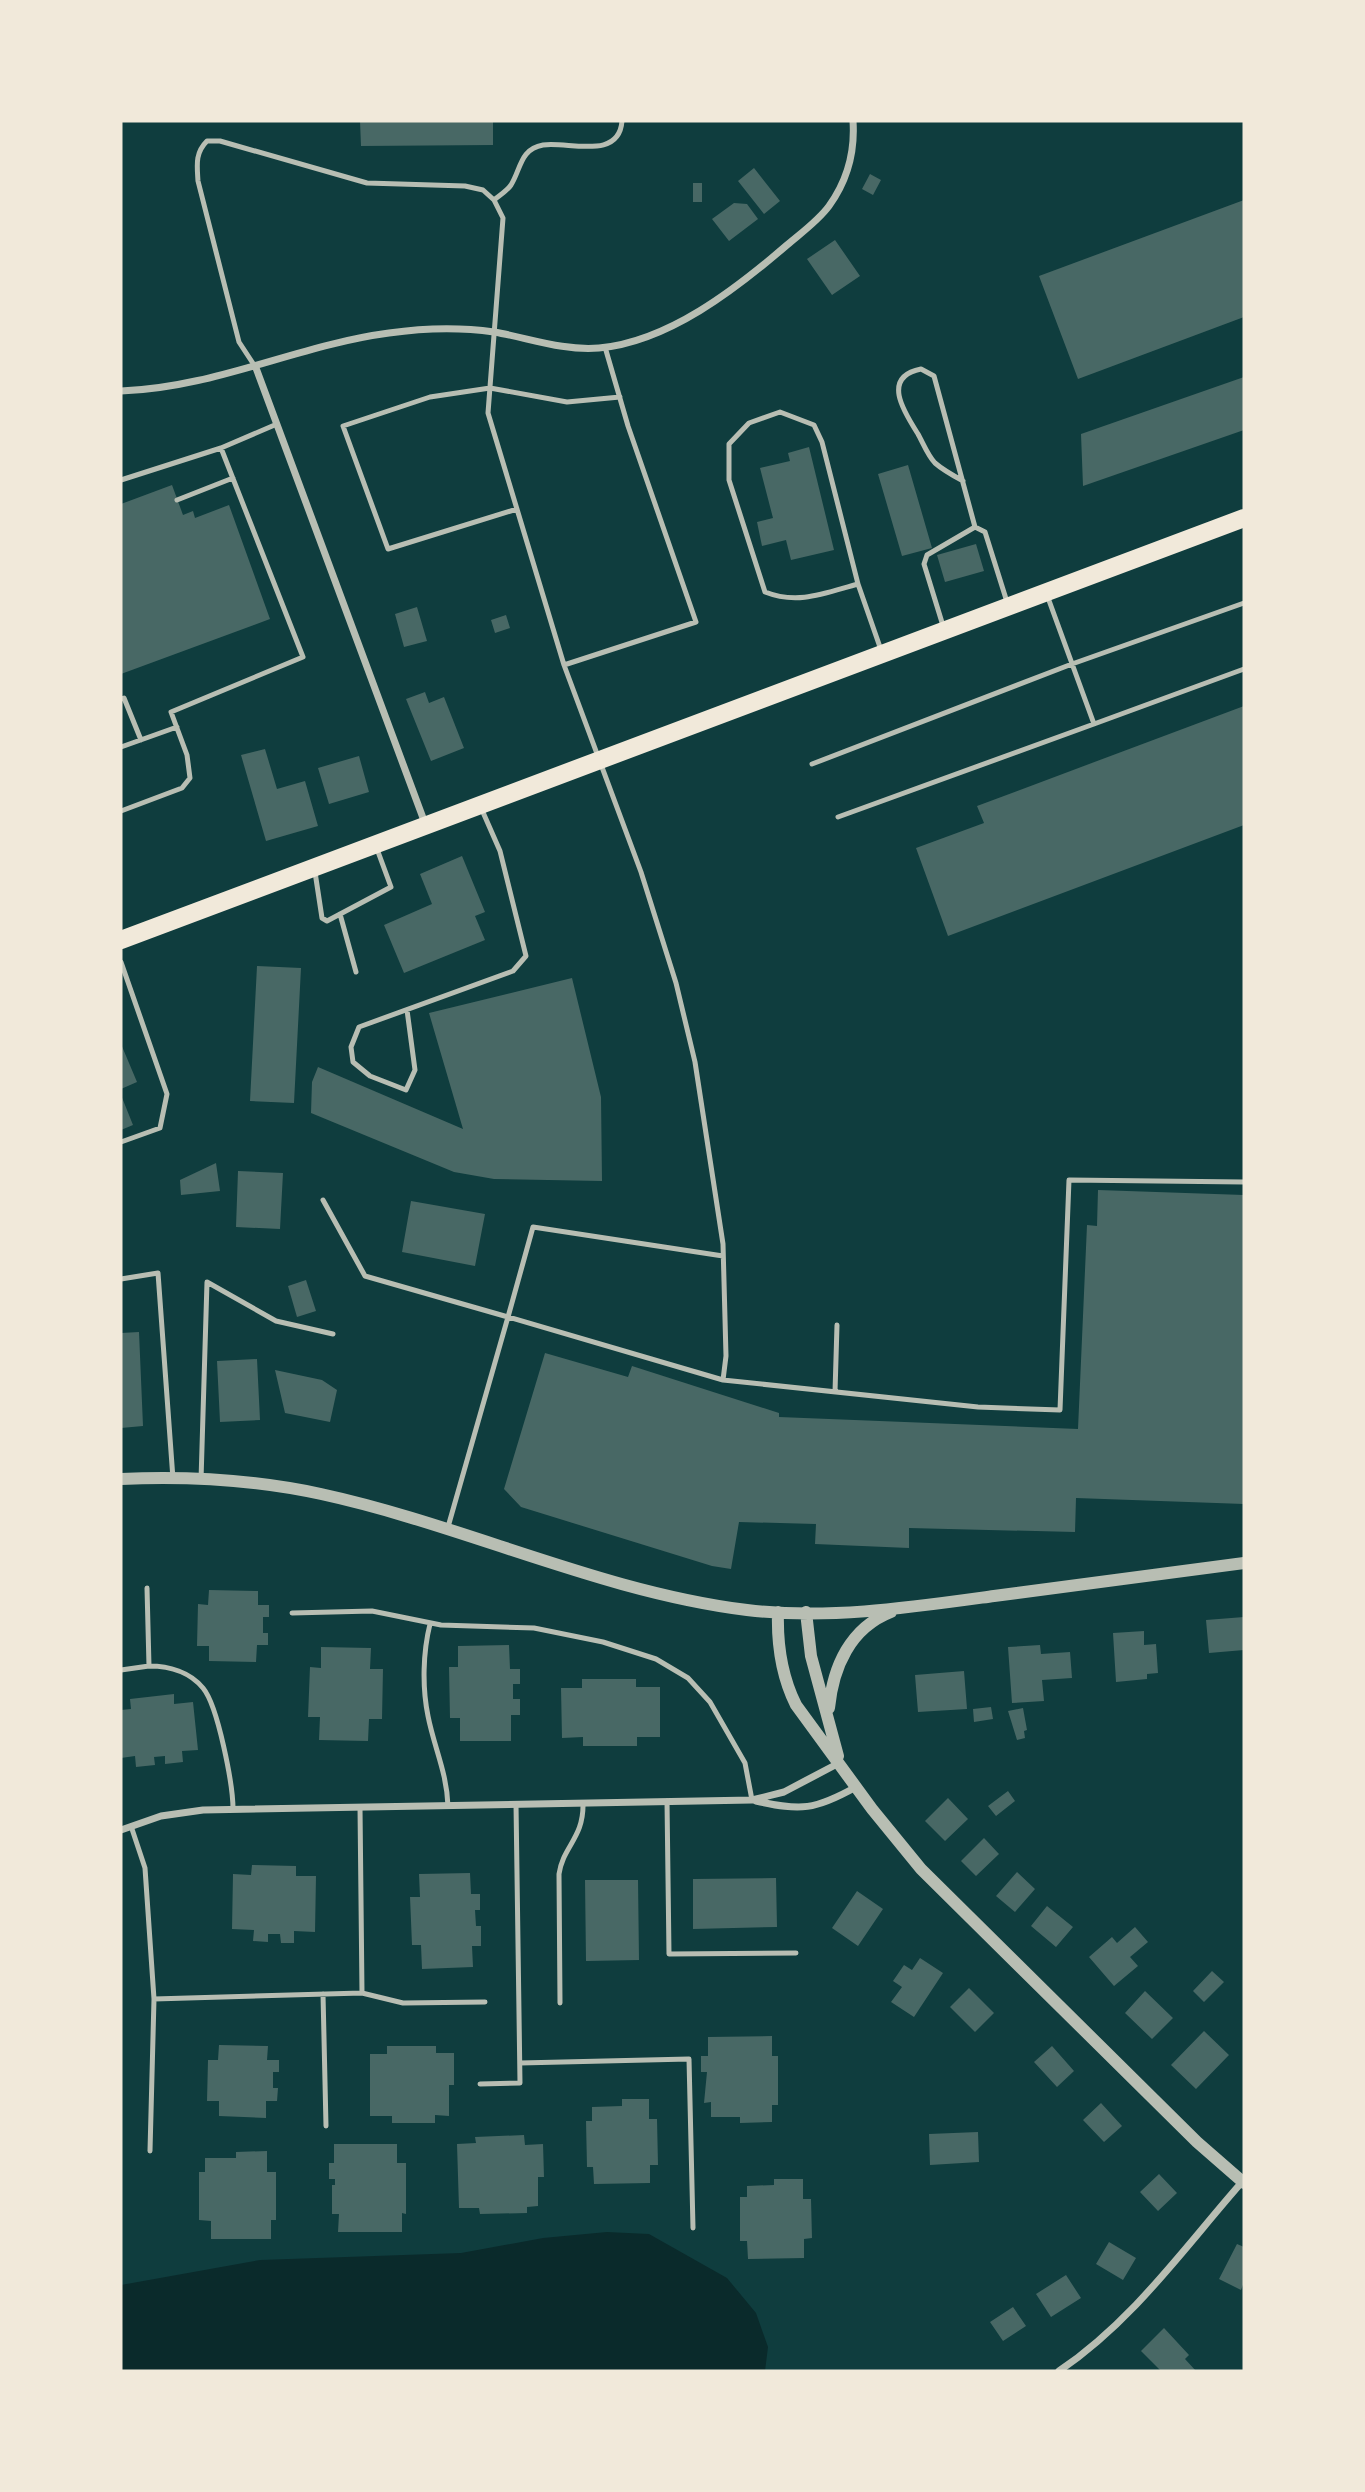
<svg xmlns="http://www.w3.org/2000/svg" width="1365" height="2492" viewBox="0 0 1365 2492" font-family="'Sofia Sans Condensed',sans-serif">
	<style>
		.water { fill: #0a2a2b }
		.building { fill: #486865 }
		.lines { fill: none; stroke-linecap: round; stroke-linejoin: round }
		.service { stroke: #b8beb3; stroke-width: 5 }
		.minor { stroke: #b8beb3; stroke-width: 7 }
		.tertiary { stroke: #b8beb3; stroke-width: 12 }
		.primary { stroke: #f1e9da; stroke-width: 18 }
	</style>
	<rect width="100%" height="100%" fill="#0f3d3e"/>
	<path class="water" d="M607 2232 649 2234 727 2278 756 2313 768 2347 765 2371H121V2285L260 2260 461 2253 543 2238Z"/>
	<path class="building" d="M360 121H493V145L361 146Z
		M754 168 780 201 764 214 738 181Z
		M870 174 881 180 873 195 862 189Z
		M693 183H702V202H693Z
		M1244 200V317L1078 379 1039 276Z
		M734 203 747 204 758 219 729 241 712 219Z
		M835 240 860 276 832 295 807 259Z
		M1244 377V430L1083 486 1081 434Z
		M809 447 834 550 791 560 786 540 762 546 757 522 773 518 760 468 790 461 788 453Z
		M908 465 932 548 902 556 878 474Z
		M172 485 183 515 193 511 195 518 229 505 270 619 121 674V504Z
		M976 544 984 571 945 582 937 555Z
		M417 607 427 641 404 647 395 614Z
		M506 615 510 628 495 633 491 620Z
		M425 692 429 703 444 697 464 748 431 761 406 699Z
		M1244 706V825L948 936 916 848 984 823 977 806Z
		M265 749 277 789 305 781 318 826 266 841 241 755Z
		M359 756 369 792 329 804 318 768Z
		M462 856 485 912 475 916 485 940 404 973 384 925 432 904 420 874Z
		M257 966 301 968 294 1103 250 1101Z
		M572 978 601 1097 602 1181 494 1179 454 1172 311 1113 312 1082 318 1067 463 1129 429 1013Z
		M121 1044 137 1082 121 1089Z
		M121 1095 133 1125 121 1130Z
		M216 1163 220 1191 181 1195 180 1180Z
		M238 1171 283 1173 280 1229 236 1227Z
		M1098 1190 1244 1195V1504L1076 1498 1075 1532 909 1528V1548L815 1544 816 1524 739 1522 731 1569 712 1566 521 1507 504 1489 545 1353 628 1377 632 1366 779 1413V1417L1078 1429 1087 1225 1097 1226Z
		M411 1201 485 1214 475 1266 402 1252Z
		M306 1280 316 1311 297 1317 288 1286Z
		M139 1332 143 1426 121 1428V1333Z
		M257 1359 260 1420 220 1422 217 1361Z
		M275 1370 322 1380 337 1390 330 1422 285 1413Z
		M209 1590 258 1591V1605H269V1617H263V1633H268V1645H257L256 1662 209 1661V1646H197L198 1604 208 1605Z
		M1244 1617V1650L1209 1653 1206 1620Z
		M1144 1631V1645L1156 1644 1158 1673 1147 1674V1679L1116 1682 1113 1633Z
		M509 1645 510 1669H520V1684H513V1699H520V1715H511V1741H460V1718H450L449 1667H458V1646Z
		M1040 1645 1041 1654 1070 1652 1072 1678 1042 1680 1044 1701 1012 1703 1008 1647Z
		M321 1647 371 1648 370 1669H383L382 1719H369L368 1741 319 1740 320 1717H308L310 1667 321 1668Z
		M964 1671 967 1709 918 1712 915 1675Z
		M582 1679H636V1687H660V1737H637V1746H583V1737L562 1738 561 1688H582Z
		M174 1694V1704L193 1702 198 1750 182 1751 183 1762 165 1764V1756L154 1757 155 1765 136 1767 135 1756 121 1758V1710L131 1709 130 1699Z
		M991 1707 993 1719 974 1722 973 1709Z
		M1023 1708 1027 1730 1024 1731 1025 1738 1017 1740 1008 1711Z
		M1008 1791 1015 1801 996 1816 988 1806Z
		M948 1798 968 1819 945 1841 925 1821Z
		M984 1838 999 1854 976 1876 961 1861Z
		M252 1865 296 1866V1876H316L315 1932 294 1931V1943H281L280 1934H268V1942L253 1941 254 1930 232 1929 233 1874 251 1875Z
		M1017 1872 1035 1889 1015 1912 996 1896Z
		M470 1873 471 1894H480V1910H475L476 1926H481V1946H472L473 1967 422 1969 421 1945H412L410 1897H420L419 1874Z
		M776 1878 777 1927 693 1929V1879Z
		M585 1880H638L639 1960 586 1961Z
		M857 1891 883 1909 858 1946 832 1928Z
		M1047 1906 1073 1927 1056 1947 1031 1926Z
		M1135 1927 1148 1942 1130 1957 1138 1966 1114 1986 1089 1957 1112 1937 1117 1943Z
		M920 1958 943 1973 914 2017 891 2002 902 1987 893 1981 904 1965 912 1970Z
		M1212 1971 1224 1982 1204 2002 1193 1991Z
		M969 1988 994 2013 975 2032 950 2007Z
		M1145 1991 1173 2018 1152 2039 1125 2013Z
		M1204 2031 1229 2055 1196 2089 1171 2065Z
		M772 2036V2056H778V2105H772V2122L740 2123V2117H711V2102L704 2103 707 2072H701V2056H708V2037Z
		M219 2045 268 2046 267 2060H279V2072H273V2088H278L277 2101H266V2118L219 2116V2101H207L208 2060H218Z
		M387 2046H436V2053H454V2085H449V2116L435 2115V2123H392V2116H370V2054H387Z
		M1052 2046 1074 2071 1057 2087 1034 2062Z
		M622 2099H649V2119H657L658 2165H650V2183L594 2184 593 2167H587L586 2121H592V2107L622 2106Z
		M1101 2103 1122 2126 1104 2142 1083 2120Z
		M978 2132 979 2162 930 2165 929 2134Z
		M524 2135 525 2145 543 2144 544 2177H538V2206L527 2207V2213L480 2214 479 2208H459L457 2144 476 2143 475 2137Z
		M334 2144H397V2163H406V2214L402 2213V2232H338L339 2214H332V2185H335V2179H329V2163H334Z
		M267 2151V2172H276V2220H271V2239H211V2221L199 2220V2172H205V2158H236V2152Z
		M1159 2174 1177 2193 1158 2211 1140 2192Z
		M774 2179H803V2199H811L812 2238 804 2239V2258L748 2259 747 2241H740V2197H747V2186L774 2185Z
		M1109 2242 1136 2258 1123 2280 1096 2264Z
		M1237 2244 1244 2247V2282L1241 2290 1219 2279Z
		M1066 2275 1081 2298 1051 2317 1036 2294Z
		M1013 2307 1026 2326 1003 2341 990 2322Z
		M1164 2328 1189 2355 1185 2359 1196 2371H1161L1141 2351Z"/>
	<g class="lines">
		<path class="service" d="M494 200C500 195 507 191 511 185 521 169 520 149 543 145 568 141 619 161 622 121
			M256 368 239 342 198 181C197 165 195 153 207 141H220L367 183 465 186 483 190 494 200 503 218 488 413 564 665 641 872 676 983 695 1062 723 1244 726 1356 723 1380 508 1317 448 1527
			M121 480 221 448 277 424
			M963 481C954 476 943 470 935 463 928 456 923 443 918 434 904 412 881 377 921 369L934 376 975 527 985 532 1007 602
			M177 500 233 478
			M517 509 388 549 343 426 430 397 490 388 567 402 620 397
			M858 584C825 593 798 605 765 592L729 480V444L749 423 780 412 814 425 822 442 858 584 881 650
			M1047 595 1094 724 1244 669
			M944 629 924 564 927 555 975 527
			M564 665 696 622 628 426 605 347
			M121 699 124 698 141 740
			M121 747 177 727
			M812 764 1072 664 1244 603
			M121 811 182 788 190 778 187 755 171 712 303 657 221 448
			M838 817 1094 724
			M315 872 322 918 327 921 391 887 377 849
			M340 914 356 972
			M121 962 167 1094 160 1128 121 1142
			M407 1010 415 1070 406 1090 370 1076 353 1062 351 1047 359 1027 513 971 526 956 500 851 482 810
			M323 1200 365 1276 508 1317 533 1227 723 1256
			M121 1279 158 1273 173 1479
			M723 1380 978 1407 1060 1410 1069 1180 1244 1182
			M835 1392 837 1325
			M201 1480 207 1282 276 1321 333 1334
			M292 1613 372 1611 441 1625 534 1628 603 1642 656 1659 688 1678 710 1702 745 1763 752 1800
			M430 1624C423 1652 422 1687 428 1716 434 1747 447 1773 448 1806
			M149 1666C169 1666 190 1672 203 1688 218 1706 233 1785 233 1809
			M121 1670 149 1666 147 1588
			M667 1801 669 1954 796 1953
			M131 1826 145 1868 154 1999 150 2151
			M362 1993 403 2003 485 2002
			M323 1994 326 2126
			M154 1999 362 1993 360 1807
			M560 2003 559 1874C563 1846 584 1838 583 1803
			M520 2063 689 2059 693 2228
			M480 2084 520 2083 516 1804"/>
		<path class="minor" d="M256 368 426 826
			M121 391C214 388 298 345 389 333 424 328 459 327 494 332 529 338 563 351 599 348 668 342 736 289 787 245 801 233 818 221 829 206 847 181 855 151 853 121
			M756 1801C801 1811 815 1810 856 1787
			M121 1830 161 1816 203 1810 752 1800 784 1792 839 1763
			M1059 2371C1133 2321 1184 2248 1242 2182"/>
		<path class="tertiary" d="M121 1479C187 1476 256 1480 321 1494 464 1525 601 1592 747 1610 828 1620 914 1607 994 1596 1077 1585 1161 1574 1244 1563
			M778 1612C777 1645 781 1675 796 1705L872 1809 921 1869 1197 2142 1244 2183
			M806 1612 811 1656 838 1756
			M829 1708C833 1667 850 1628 891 1612"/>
		<path class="primary" d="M121 940 1244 518"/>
	</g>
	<rect width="1365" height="2492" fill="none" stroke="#f1e9da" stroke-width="245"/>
</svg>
